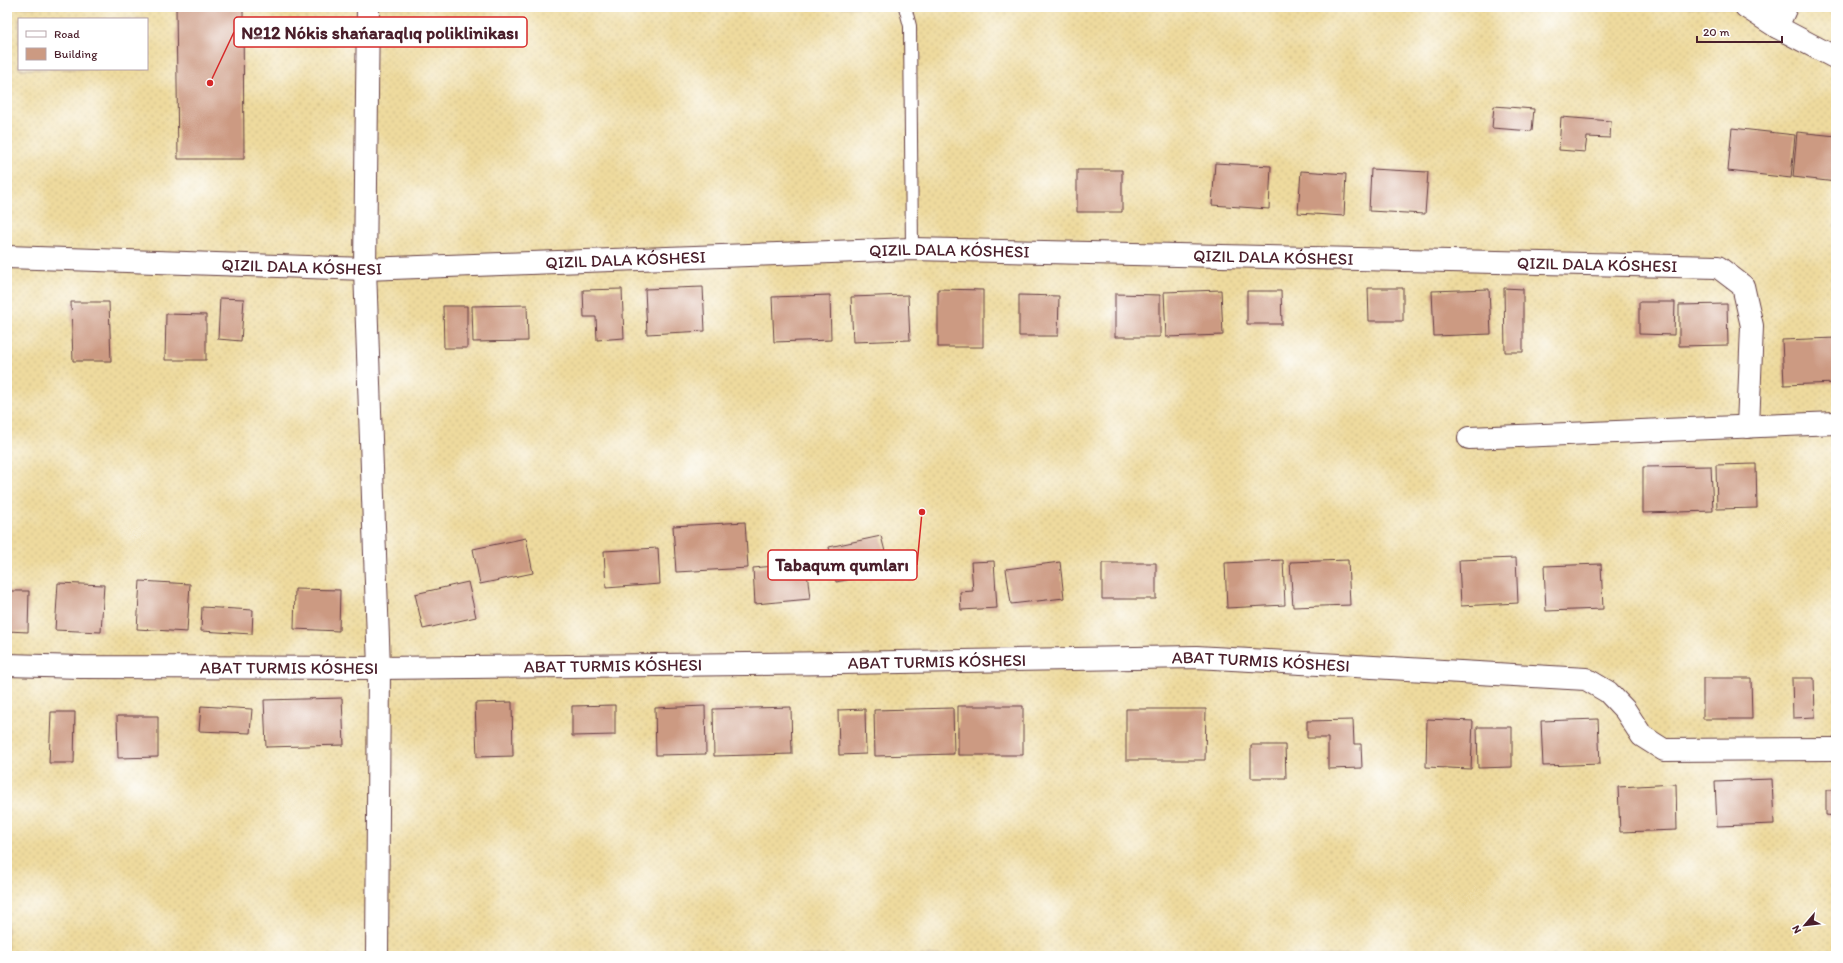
<svg xmlns="http://www.w3.org/2000/svg" width="1843" height="963" viewBox="0 0 1843 963" font-family="Itim,sans-serif">
	<style>
		.sand { fill: url(#sand-dots); stroke: #9c7c64; fill-rule: evenodd }
		.building { fill: #cc9a82 }
		.lines { fill: none; stroke-linecap: round; stroke-linejoin: round }
		.lane-casing { stroke: #633d42; stroke-width: 14 }
		.street-casing { stroke: #633d42; stroke-width: 24 }
		.lane { stroke: #fff; stroke-width: 12 }
		.street { stroke: #fff; stroke-width: 22 }
		.labels { text-anchor: middle; stroke-width: 3; stroke-linejoin: round; paint-order: stroke }
		.street-label { font-size: 17px; fill: #4a1f2b; stroke: #fff }
		.leader { fill: none; stroke: #d62828; stroke-width: 1.5 }
		.callout-dot { fill: #d62828; stroke: #fff; stroke-width: 1.5 }
		.callout { fill: #fff; stroke: #d62828; stroke-width: 1.5 }
		.callout-label { font-size: 18px; text-anchor: middle; font-weight: bold; fill: #4a1f2b }
	</style>
	<defs>
		<pattern id="sand-dots" width="8" height="8" patternUnits="userSpaceOnUse"><rect width="8" height="8" fill="#eeda9e"/><path d="M2 2h.1M6 6h.1" fill="none" stroke="#cebb88" stroke-width="1.8" stroke-linecap="round"/></pattern>
	</defs>
	<rect width="100%" height="100%" fill="#fff"/>
	<filter id="ink" filterUnits="userSpaceOnUse"><feTurbulence type="fractalNoise" baseFrequency=".025" numOctaves="2"/><feDisplacementMap in="SourceGraphic" scale="8" xChannelSelector="R" yChannelSelector="G"/><feConvolveMatrix kernelMatrix="1 2 1 2 8 2 1 2 1" color-interpolation-filters="sRGB"/></filter>
	<filter id="wash" filterUnits="userSpaceOnUse"><feTurbulence type="fractalNoise" baseFrequency=".012" numOctaves="4" result="noise"/><feDisplacementMap in="SourceGraphic" scale="16" xChannelSelector="R" yChannelSelector="G"/><feGaussianBlur stdDeviation="0.9" result="paint"/><feColorMatrix in="noise" values="0 0 0 0 0 0 0 0 0 0 0 0 0 0 0 0 0 1.4 0 .05"/><feComposite in="paint" operator="in"/></filter>
	<g filter="url(#wash)">
		<rect width="100%" height="100%" fill="#eee4c5"/>
		<path class="sand" d="M7 7H1836V956H7ZM19 19H147V69H19Z"/>
		<g id="blocks">
			<path class="building" d="M176 7H243L244 159H178Z
				M1494 106 1534 109 1532 131 1492 128Z
				M1561 117 1611 121 1610 138 1587 137 1585 152 1559 150Z
				M1732 128 1795 135 1791 178 1728 171Z
				M1797 132 1836 136V182L1793 177Z
				M1215 163 1271 166 1269 209 1212 205Z
				M1371 169 1428 172 1425 214 1369 211Z
				M1077 170H1122V212H1077Z
				M1301 171 1346 174 1344 216 1298 213Z
				M703 287 705 331 647 334 645 289Z
				M1368 288H1403V321H1369Z
				M1504 288 1523 289V352H1505Z
				M622 289 624 338 597 340 596 317H584L583 290Z
				M938 289 983 290V347H938Z
				M1489 289 1491 334 1434 336 1432 291Z
				M1221 290 1223 335 1166 337 1164 292Z
				M1247 291H1281L1282 324H1247Z
				M1115 294 1160 295V337H1115Z
				M830 295 831 340 774 342 772 297Z
				M908 295 910 340 853 342 851 297Z
				M1019 295 1059 296 1058 336H1019Z
				M220 298 244 299 241 341 218 339Z
				M71 302H109L111 361H73Z
				M1639 302H1675L1674 335 1639 334Z
				M1727 304 1728 345 1679 346V305Z
				M527 305 528 341 473 342 472 306Z
				M443 306H467V348H444Z
				M166 314 206 315V360H165Z
				M1836 338V383L1784 385 1782 340Z
				M1756 464 1757 508 1717 509 1716 465Z
				M1711 466 1713 511 1643 513V467Z
				M745 522 748 568 676 572 673 526Z
				M881 536 890 571 836 582 829 547Z
				M526 538 533 573 480 584 473 549Z
				M658 548 660 584 606 588 604 551Z
				M1516 558 1518 603 1461 606 1459 560Z
				M1283 560 1285 605 1227 608 1225 563Z
				M1348 560 1350 605 1293 607 1290 562Z
				M994 561 997 608 961 610 960 592 973 591 971 562Z
				M1060 562 1064 598 1011 604 1006 569Z
				M806 563 810 599 755 604 753 568Z
				M1102 563H1156V599H1102Z
				M1601 564 1603 609 1546 611 1544 566Z
				M140 581 190 584 187 632 137 629Z
				M468 582 476 617 423 629 415 594Z
				M58 583 104 585 101 632 55 630Z
				M295 589 340 590 339 631 294 629Z
				M7 591H29L28 632 7 631Z
				M202 607 253 610 252 634 201 631Z
				M1703 678H1751L1752 719H1703Z
				M1792 678H1814L1815 717 1793 718Z
				M342 698 344 745 266 747 264 700Z
				M512 702 513 756 477 757 475 703Z
				M615 705V735L572 736V706Z
				M201 706 252 709 250 733 199 731Z
				M705 706 706 754 656 755 655 708Z
				M958 706H1023V755H958Z
				M791 707 792 754 714 756 713 709Z
				M953 708 954 754 875 756 874 710Z
				M865 709 866 754 839 755 838 710Z
				M1126 709H1206L1205 760H1126Z
				M51 712H75L74 763H49Z
				M117 716H158V757L118 758Z
				M1427 719 1473 721 1471 769 1426 767Z
				M1598 719 1600 764 1543 766 1541 721Z
				M1353 720 1354 744H1361L1362 768 1328 769V738H1307V721Z
				M1477 727H1512V767L1478 768Z
				M1251 745H1285L1286 778H1251Z
				M1772 779 1774 824 1717 826 1715 781Z
				M1676 784 1677 830 1620 832 1618 787Z
				M1826 790H1836V816L1826 815Z"/>
		</g>
	</g>
	<g filter="url(#ink)">
		<use href="#blocks" fill-opacity="0" stroke="#633d42" stroke-width="1"/>
		<g class="lines">
			<defs>
				<path id="lane" d="M905 7 910 26 912 249"/>
				<g id="street">
					<path d="M368 7 365 269 379 668 377 956"/>
					<path d="M1746 7 1777 27 1836 58"/>
					<path d="M1777 27 1786 7"/>
					<path id="s1" d="M7 257 365 269 912 249 1718 267 1743 286 1752 326 1748 427"/>
					<path d="M1469 438 1836 423"/>
					<path id="s2" d="M7 665 81 667 379 668 839 663 1196 657 1586 679 1608 692 1625 710 1642 736 1664 750 1836 749"/>
				</g>
			</defs>
			<use href="#lane" class="lane-casing"/>
			<use href="#street" class="street-casing"/>
			<use href="#lane" class="lane"/>
			<use href="#street" class="street"/>
		</g>
	</g>
	<g class="labels">
		<g class="street-label">
			<text dy="6" stroke="none"><textPath href="#s1" startOffset="943">QIZIL DALA KÓSHESI</textPath></text>
			<text dy="6" stroke="none"><textPath href="#s1" startOffset="1267">QIZIL DALA KÓSHESI</textPath></text>
			<text dy="6" stroke="none"><textPath href="#s1" startOffset="619">QIZIL DALA KÓSHESI</textPath></text>
			<text dy="6" stroke="none"><textPath href="#s1" startOffset="1591">QIZIL DALA KÓSHESI</textPath></text>
			<text dy="6" stroke="none"><textPath href="#s1" startOffset="295">QIZIL DALA KÓSHESI</textPath></text>
			<text dy="6" stroke="none"><textPath href="#s2" startOffset="930">ABAT TURMIS KÓSHESI</textPath></text>
			<text dy="6" stroke="none"><textPath href="#s2" startOffset="1254">ABAT TURMIS KÓSHESI</textPath></text>
			<text dy="6" stroke="none"><textPath href="#s2" startOffset="606">ABAT TURMIS KÓSHESI</textPath></text>
			<text dy="6" stroke="none"><textPath href="#s2" startOffset="282">ABAT TURMIS KÓSHESI</textPath></text>
		</g>
	</g>
	<path class="leader" d="M210 83L234 32M922 512L917 565"/>
	<g class="callout-dot">
		<circle cx="210" cy="83" r="4"/>
		<circle cx="922" cy="512" r="4"/>
	</g>
	<g class="callout">
		<rect x="234" y="17" width="293" height="30" rx="4"/>
		<rect x="768" y="550" width="149" height="30" rx="4"/>
	</g>
	<g class="callout-label">
		<text x="380" y="39">№12 Nókis shańaraqlıq poliklinikası</text>
		<text x="842" y="571">Tabaqum qumları</text>
	</g>
	<rect width="1843" height="963" fill="none" stroke="#fff" stroke-width="24"/>
	<rect x="18" y="18" width="130" height="52" fill="#ffffff" stroke="#b7a5aa"/>
	<rect x="26" y="31" width="20" height="6" fill="#ffffff" stroke="#b7a5aa"/>
	<text x="54" y="38" font-size="12" fill="#4a1f2b">Road</text>
	<rect x="26" y="48" width="20" height="12" fill="#cc9a82" stroke="#b7a5aa"/>
	<text x="54" y="58" font-size="12" fill="#4a1f2b">Building</text>
	<g transform="translate(1805 925) rotate(242)" stroke="#ffffff" stroke-width="3" paint-order="stroke">
	<path d="M0-3L7 15L0 10L-7 15Z" fill="#4a1f2b"/>
	<text y="-6" font-size="11" font-weight="bold" text-anchor="middle" fill="#4a1f2b">N</text>
	</g>
	<path d="M1697 36v6h85v-6" fill="none" stroke="#4a1f2b" stroke-width="2"/>
	<text x="1703" y="36" font-size="12" fill="#4a1f2b" stroke="#ffffff" stroke-width="3" paint-order="stroke">20 m</text>
</svg>
